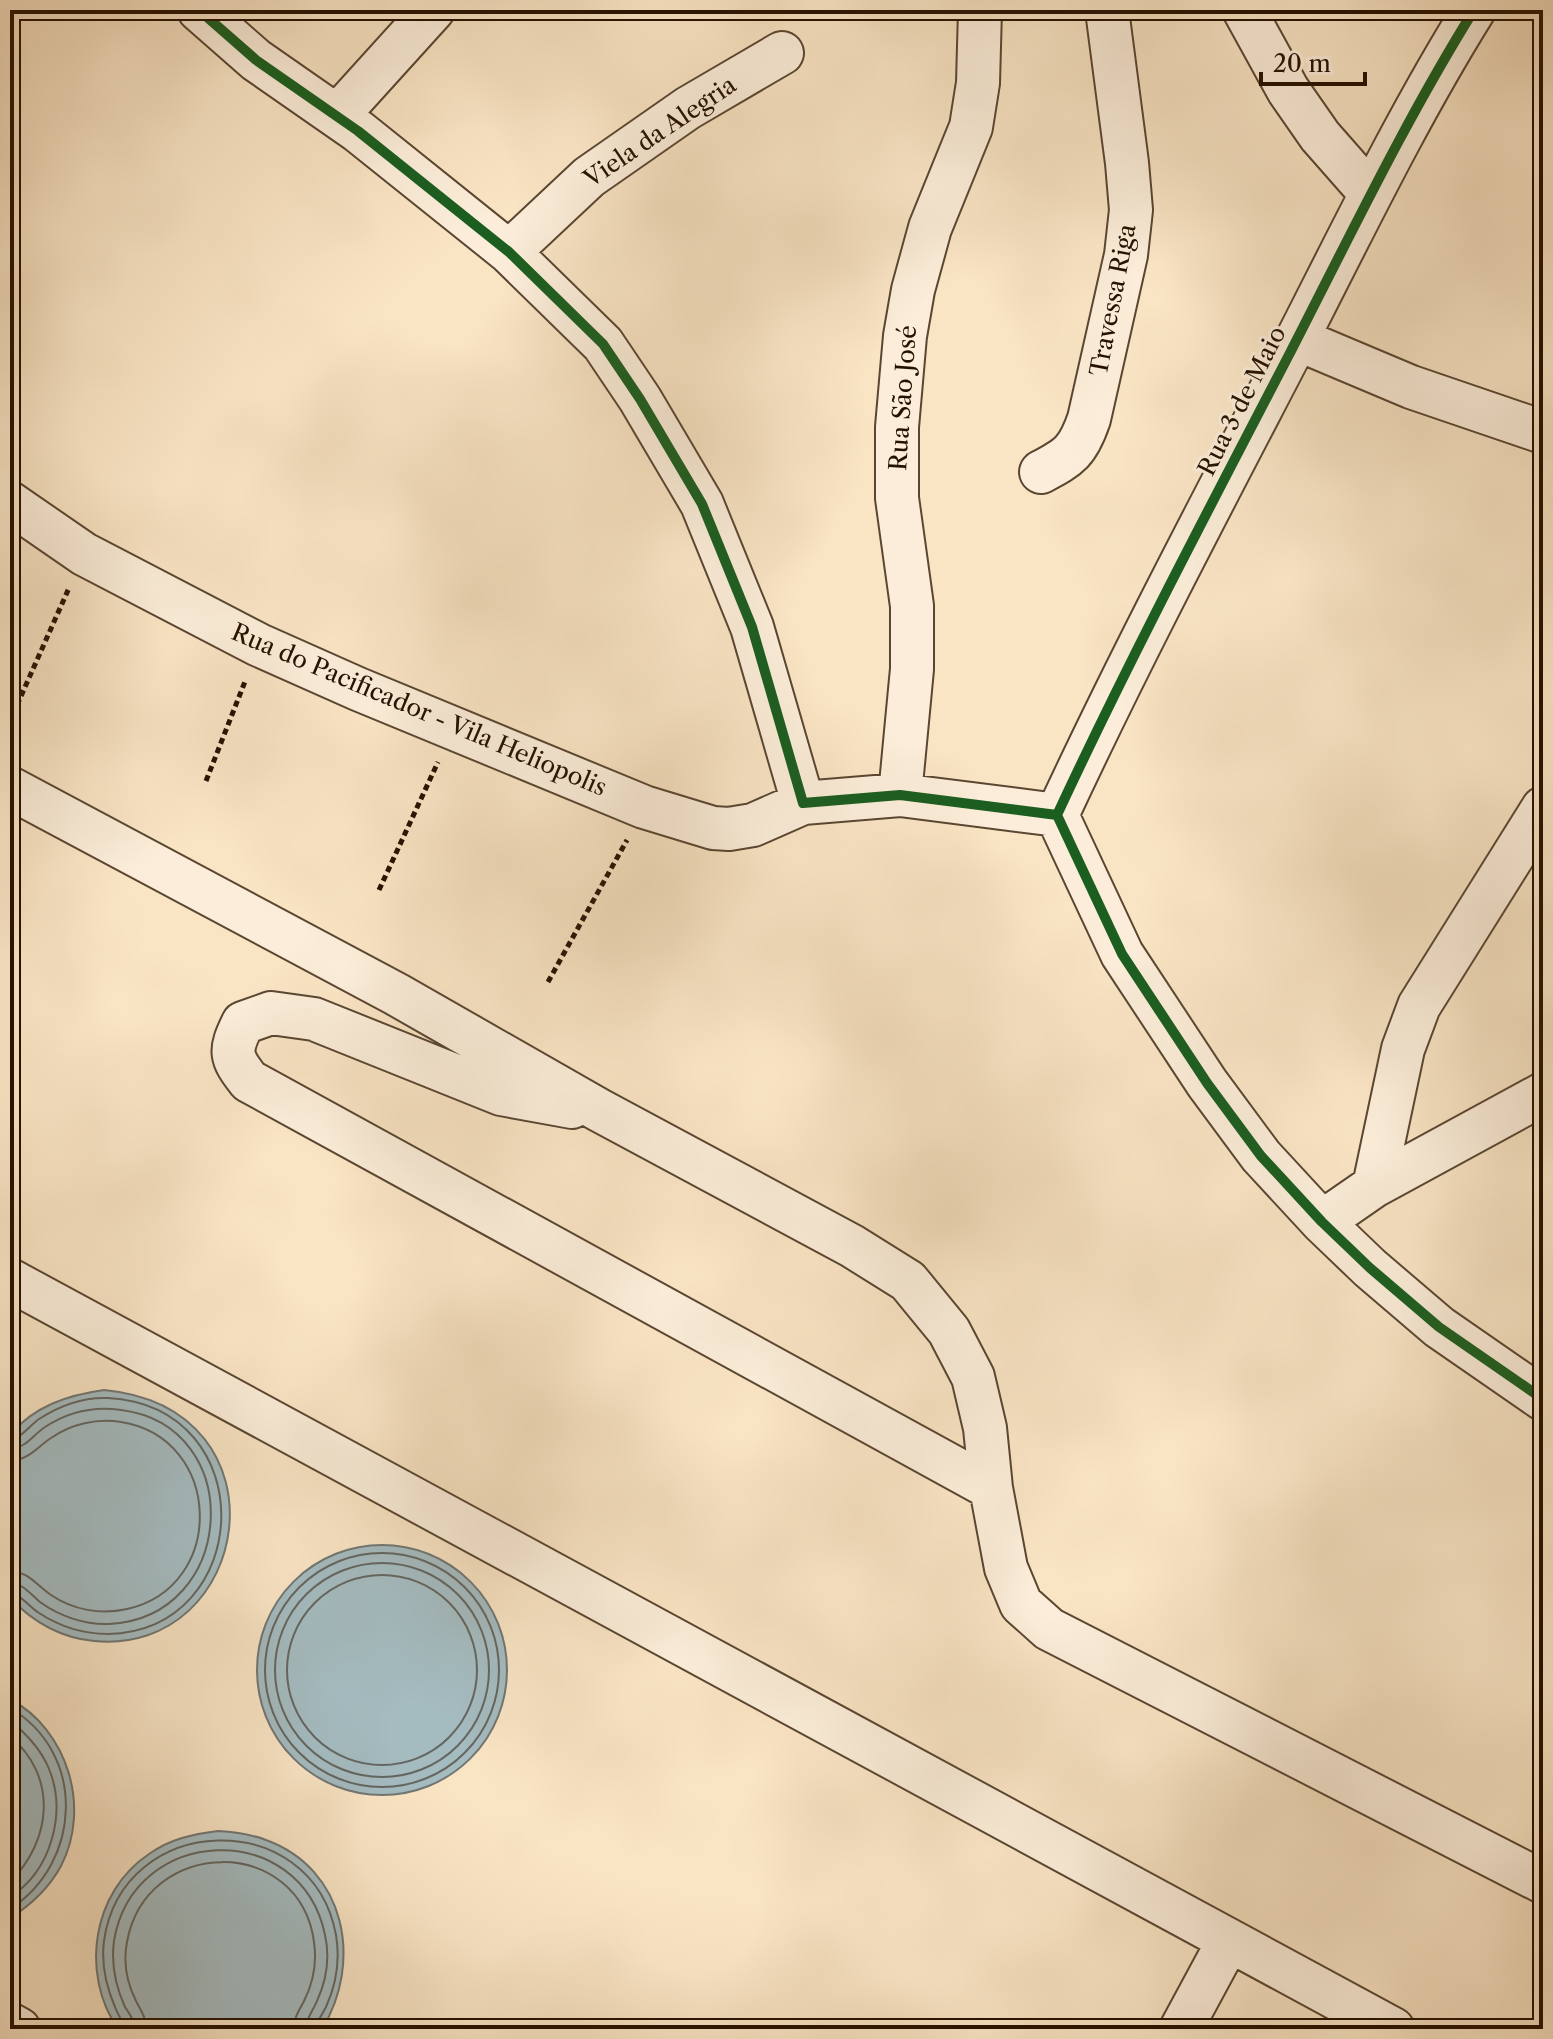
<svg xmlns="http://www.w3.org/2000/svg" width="1553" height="2039" viewBox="0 0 1553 2039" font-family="'Libre Caslon Text',serif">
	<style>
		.water { fill: #a4bbc0; stroke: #717773; stroke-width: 2 }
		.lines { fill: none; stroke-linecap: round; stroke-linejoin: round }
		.shore { stroke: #646660; stroke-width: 2 }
		.minor-casing { stroke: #5a4631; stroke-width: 46 }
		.path { stroke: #251100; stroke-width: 5; stroke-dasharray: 6 4; stroke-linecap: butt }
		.minor { stroke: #fbedd9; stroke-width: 42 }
		.cycleway-casing { stroke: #fbedd9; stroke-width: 15 }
		.cycleway { stroke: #1b5e20; stroke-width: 10 }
		.labels { text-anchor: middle; stroke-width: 6; stroke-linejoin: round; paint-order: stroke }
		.street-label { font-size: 24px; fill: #251100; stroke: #fbedd9 }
	</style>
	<rect width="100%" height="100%" fill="#f9e4c4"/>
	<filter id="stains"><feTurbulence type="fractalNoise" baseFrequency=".0025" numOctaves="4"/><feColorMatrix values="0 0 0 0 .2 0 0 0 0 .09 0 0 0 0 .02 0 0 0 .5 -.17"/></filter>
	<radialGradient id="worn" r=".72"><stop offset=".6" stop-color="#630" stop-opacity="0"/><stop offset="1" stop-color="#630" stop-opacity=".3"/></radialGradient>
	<path class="water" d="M104 1390C293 1408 252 1656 94 1641 61 1638 33 1622 10 1598V1435C34 1406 68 1395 104 1390Z
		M257 1670a125 125 0 1 1 250 0a125 125 0 1 1-250 0Z
		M10 1699C68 1730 91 1808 61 1866 49 1888 31 1905 10 1918Z
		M218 1831C235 1832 251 1834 266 1840 346 1869 363 1962 322 2029H118C80 1974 92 1892 149 1854 170 1839 193 1834 218 1831Z"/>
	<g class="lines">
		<path class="shore" d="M10 1439C22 1438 29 1426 39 1419 59 1406 84 1397 108 1398 264 1407 254 1631 108 1634 83 1634 59 1626 39 1613 29 1607 22 1595 10 1593
			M10 1449C26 1448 33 1435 45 1427 68 1412 94 1406 121 1410 248 1426 237 1618 109 1624 85 1625 59 1616 40 1602 30 1594 24 1584 10 1583
			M10 1461C29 1460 37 1447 51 1438 71 1424 97 1418 121 1422 223 1438 227 1587 127 1609 101 1615 73 1610 51 1595 36 1585 29 1572 10 1571
			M265 1670a117 117 0 1 1 234 0a117 117 0 1 1-234 0Z
			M275 1670a107 107 0 1 1 214 0a107 107 0 1 1-214 0Z
			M287 1670a95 95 0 1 1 190 0a95 95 0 1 1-190 0Z
			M10 1708C87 1753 82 1863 10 1909
			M10 1720C26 1734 41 1749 49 1769 67 1813 51 1871 10 1897
			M10 1736C58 1777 52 1840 10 1882
			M124 2029C123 2021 118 2015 115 2007 106 1986 101 1964 104 1941 122 1811 312 1805 336 1935 340 1959 336 1985 326 2007 322 2015 317 2020 316 2029
			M134 2029C134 2019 130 2015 125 2007 116 1987 111 1963 114 1941 133 1824 301 1818 325 1935 330 1957 326 1981 317 2001 313 2011 306 2018 306 2029
			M146 2029C146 2017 141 2011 136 2001 127 1983 123 1962 127 1942 146 1836 300 1835 314 1942 317 1962 313 1983 304 2001 299 2011 294 2017 294 2029"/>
		<defs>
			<path id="minor" d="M199 10 256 60 358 131 509 252 603 344 640 399 702 504 752 627 803 803 900 795 1057 815 1122 954 1207 1083 1261 1156 1322 1222 1370 1268 1439 1327 1543 1399
				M1244 10 1288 90 1320 136 1371 194
				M337 116 433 10
				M509 252 589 177 688 108 782 53
				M1297 339 1411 387 1543 432
				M1041 472C1070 457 1078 451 1089 419L1126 255 1131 210 1127 163 1107 10
				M10 503 84 554 259 645 358 689 644 807 713 828 729 829 753 825 803 803
				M10 788 396 994 599 1110 852 1246 908 1281 949 1331 973 1377 985 1428 991 1488 1006 1568 1021 1604 1049 1629 1543 1882
				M900 795 912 669V606L897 498V427L905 336 913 290 930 228 971 127 978 83 980 10
				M1057 815C1130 658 1211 505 1291 351 1350 236 1406 119 1474 10
				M572 1107 501 1094 314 1019 271 1013 243 1023C229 1051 230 1057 249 1081L991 1488
				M1374 1186 1543 1094
				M1322 1222 1374 1186 1403 1049 1419 1006 1543 808
				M10 1280 1393 2029
				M10 2024 19 2029
				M1181 2029 1229 1940"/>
		</defs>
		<use href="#minor" class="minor-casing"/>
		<path class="path" d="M17 705 69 588
			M206 781 246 679
			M379 890 438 762
			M548 982 627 840"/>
		<use href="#minor" class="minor"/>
		<defs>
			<path id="cycleway" d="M199 10 256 60 358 131 509 252 603 344 640 399 702 504 752 627 803 803 900 795 1057 815 1122 954 1207 1083 1261 1156 1322 1222 1370 1268 1439 1327 1543 1399
				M1057 815C1130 658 1211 505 1291 351 1350 236 1406 119 1474 10"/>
		</defs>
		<use href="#cycleway" class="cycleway-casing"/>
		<use href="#cycleway" class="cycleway"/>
	</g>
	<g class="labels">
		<g class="street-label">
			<text transform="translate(660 132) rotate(-34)" y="8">Viela da Alegria</text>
			<text transform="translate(1113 300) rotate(-79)" y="8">Travessa Riga</text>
			<text transform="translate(903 398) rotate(-86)" y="8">Rua São José</text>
			<text transform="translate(1242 401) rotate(-63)" y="8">Rua 3 de Maio</text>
			<text transform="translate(419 710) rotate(23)" y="8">Rua do Pacificador - Vila Heliopolis</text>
		</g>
	</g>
	<rect width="1553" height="2039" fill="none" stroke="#f9e4c4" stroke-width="40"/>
	<rect x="12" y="12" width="1529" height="2015" fill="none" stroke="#251100" stroke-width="4"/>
	<rect x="20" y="20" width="1513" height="1999" fill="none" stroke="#251100" stroke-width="2"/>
	<path d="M1261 72v12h104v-12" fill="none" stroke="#251100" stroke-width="4"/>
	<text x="1273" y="72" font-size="24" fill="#251100" stroke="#fbedd9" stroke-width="6" paint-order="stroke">20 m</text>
	<rect width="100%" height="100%" filter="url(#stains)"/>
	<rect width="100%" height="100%" fill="url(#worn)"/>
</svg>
